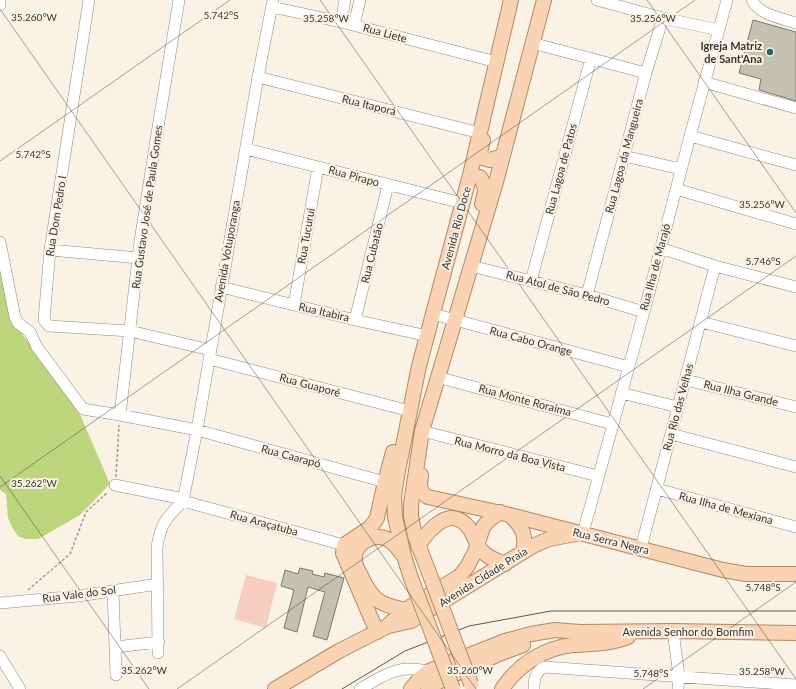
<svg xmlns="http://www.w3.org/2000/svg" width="796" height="689" viewBox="0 0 796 689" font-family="Lato,sans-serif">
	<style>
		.green { fill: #f6cdbf }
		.water { fill: #bbd67b }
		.building { fill: #c3c1b3; stroke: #7a796b }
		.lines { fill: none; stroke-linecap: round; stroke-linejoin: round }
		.minor-casing { stroke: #918a7e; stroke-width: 12 }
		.major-casing { stroke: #b48963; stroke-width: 16 }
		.path { stroke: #a09a90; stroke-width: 1.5; stroke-dasharray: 3 2; stroke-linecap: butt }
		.minor { stroke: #fff; stroke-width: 11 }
		.major { stroke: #fad3b2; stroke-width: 14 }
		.tram { stroke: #5b574f; stroke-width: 1 }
		.major-bridge-casing { stroke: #b48963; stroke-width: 16; stroke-linecap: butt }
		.major-bridge { stroke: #fad3b2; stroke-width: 14 }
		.ticks { fill: none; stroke: #393630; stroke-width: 1; stroke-opacity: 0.45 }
		.poi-dot { fill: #216a62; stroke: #faf2e5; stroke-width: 1.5 }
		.labels { text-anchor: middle; stroke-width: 4; stroke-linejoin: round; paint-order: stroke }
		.street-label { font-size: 11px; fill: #393630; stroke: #faf2e5 }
		.poi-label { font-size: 11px; font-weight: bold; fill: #393630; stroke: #faf2e5; text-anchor: end }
		.ticks-label { font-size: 10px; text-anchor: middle; fill: #393630; stroke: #faf2e5; stroke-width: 4; stroke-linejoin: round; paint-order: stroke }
	</style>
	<rect width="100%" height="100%" fill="#faf2e5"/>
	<path class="green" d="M246 575 277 583 266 628 234 619Z"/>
	<path class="water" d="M0 258 13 322 76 405 110 484 80 515 38 539H25L18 536 13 529 8 518 6 494 0 490Z"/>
	<path class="building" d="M753 20 796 32V101L759 90 761 79 739 73Z
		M300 568 313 571 312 574 324 577 325 573 344 578 327 640 313 636 325 592 308 587 297 632 284 628 294 590 281 586 285 570 298 574Z"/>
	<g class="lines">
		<defs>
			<path id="minor" d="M89 0 50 250 44 320 49 326 130 331 210 350
				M597 0 663 18 719 30
				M752 0C759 15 781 18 796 23
				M0 5V0
				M272 7 341 22 497 62
				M341 22 345 0
				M354 25 360 0
				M532 43 646 73
				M258 77 480 133
				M704 82 796 108
				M690 136 796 165
				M246 149 462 203
				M624 156 681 169
				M676 189 796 224
				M0 242 15 317 18 323 30 332 37 347 83 409 120 415 197 430 385 482
				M660 248 715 266 796 287
				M50 250 139 258
				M471 266 587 295 644 312
				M531 281 591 58
				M221 287 355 320 428 336
				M587 295 646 73 663 18
				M294 305 318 167
				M433 314 629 367
				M355 320 388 185
				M701 322 796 346
				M209 359 410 411
				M437 377 612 424
				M686 380 796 407
				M621 393 678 407
				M120 415 140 241 159 121 179 0
				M422 431 598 476
				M671 434 796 467
				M115 485 184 499
				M657 489 796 527
				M183 501 197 430 258 77 273 0
				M183 501 344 545
				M583 533 644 312 690 136 727 0
				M641 548 715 266
				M113 591 116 675
				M0 603 78 596 158 584
				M673 631 679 676 678 689
				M115 647 159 642
				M158 653 157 547C161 523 166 518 183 501
				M0 656 20 689
				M360 689C375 681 392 668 410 669 416 669 423 670 429 671
				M534 689C534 679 535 672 544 667L796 685"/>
			<path id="major" d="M483 140 480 152 483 158 490 160 503 156
				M470 175 480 177C487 188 485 193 482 204
				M421 475C420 484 418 492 428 497L510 515 723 570 746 574H796
				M510 515C522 527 527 535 523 552
				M418 546C429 529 451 504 469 528 474 535 476 544 481 550 488 558 496 560 505 564
				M402 554C398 548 393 542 387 539 373 532 352 545 355 562 356 568 361 575 364 582 368 589 371 596 379 601 386 606 397 608 405 610
				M428 570 415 536 411 516V504L422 431 496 182 544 0
				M411 578 404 556 395 517 394 496 397 476 419 366 470 175 511 0
				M389 626 411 621 533 546 549 539 576 534
				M377 632 343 553 344 545 371 527 377 518 385 482 393 452
				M275 689 339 651 386 627 405 610 460 576 467 567 475 552 483 527 489 520 500 512
				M411 689 420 678 429 671 505 641 531 634 555 630 580 632 673 631 796 633
				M428 689 438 682 499 654 523 645
				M502 689C519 664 544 648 573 645 592 644 610 644 628 637"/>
		</defs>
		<use href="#minor" class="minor-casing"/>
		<use href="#major" class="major-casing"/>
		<path class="path" d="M116 477 119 425
			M28 590 70 554 86 512 108 492"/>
		<use href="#minor" class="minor"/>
		<use href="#major" class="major"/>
		<path class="tram" d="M342 689 405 651 469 626 551 611H796"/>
		<defs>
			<path id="major-bridge" d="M428 570 471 684
				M411 578 453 689"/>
		</defs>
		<use href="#major-bridge" class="major-bridge-casing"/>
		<use href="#major-bridge" class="major-bridge"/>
	</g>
	<path class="ticks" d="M320 0 796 679M647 0 796 213M0 9 476 689M0 161 230 0M0 476 149 689M0 487 695 0M177 689 796 256M643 689 796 582"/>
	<circle class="poi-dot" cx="770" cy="52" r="4"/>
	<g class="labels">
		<g class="street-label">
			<text transform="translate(385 33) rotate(15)" y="4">Rua Liete</text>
			<text transform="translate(369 105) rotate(14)" y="4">Rua Itaporá</text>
			<text transform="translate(624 156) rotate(-75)" y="4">Rua Lagoa da Mangueira</text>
			<text transform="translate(561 169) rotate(-75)" y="4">Rua Lagoa de Patos</text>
			<text transform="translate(354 176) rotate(15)" y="4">Rua Pirapo</text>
			<text transform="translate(147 207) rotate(-82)" y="4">Rua Gustavo José de Paula Gomes</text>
			<text transform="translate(56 216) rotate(-81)" y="4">Rua Dom Pedro I</text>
			<text transform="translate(456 228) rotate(-75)" y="4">Avenida Rio Doce</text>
			<text transform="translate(306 236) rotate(-80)" y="4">Rua Tucurui</text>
			<text transform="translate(227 251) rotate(-80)" y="4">Avenida Votuporanga</text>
			<text transform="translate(372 253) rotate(-76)" y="4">Rua Cubatão</text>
			<text transform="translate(655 267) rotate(-75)" y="4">Rua Ilha de Marajó</text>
			<text transform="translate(558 288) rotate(15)" y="4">Rua Atol de São Pedro</text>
			<text transform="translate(324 312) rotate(13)" y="4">Rua Itabira</text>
			<text transform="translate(531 341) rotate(15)" y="4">Rua Cabo Orange</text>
			<text transform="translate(310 385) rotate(15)" y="4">Rua Guaporé</text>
			<text transform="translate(741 393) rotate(14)" y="4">Rua Ilha Grande</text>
			<text transform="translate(525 400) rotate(15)" y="4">Rua Monte Roraima</text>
			<text transform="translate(678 407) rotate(-75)" y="4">Rua Rio das Velhas</text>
			<text transform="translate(510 454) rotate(14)" y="4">Rua Morro da Boa Vista</text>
			<text transform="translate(291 456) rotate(15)" y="4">Rua Caarapó</text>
			<text transform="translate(726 508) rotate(15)" y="4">Rua Ilha de Mexiana</text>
			<text transform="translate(264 523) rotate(15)" y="4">Rua Araçatuba</text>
			<text transform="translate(611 541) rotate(14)" y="4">Rua Serra Negra</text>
			<text transform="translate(483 577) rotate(-32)" y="4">Avenida Cidade Praia</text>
			<text transform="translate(79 594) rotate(-7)" y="4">Rua Vale do Sol</text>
			<text x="688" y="636">Avenida Senhor do Bomfim</text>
		</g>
		<g class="poi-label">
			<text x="762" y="50">Igreja Matriz<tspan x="762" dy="13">de Sant'Ana</tspan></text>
		</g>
	</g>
	<g class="ticks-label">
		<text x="221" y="19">5.742°S</text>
		<text x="34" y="21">35.260°W</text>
		<text x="326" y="22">35.258°W</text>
		<text x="653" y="22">35.256°W</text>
		<text x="33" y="158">5.742°S</text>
		<text x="762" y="208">35.256°W</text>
		<text x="763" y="265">5.746°S</text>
		<text x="34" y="487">35.262°W</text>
		<text x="763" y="591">5.748°S</text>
		<text x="144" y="674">35.262°W</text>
		<text x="470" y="674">35.260°W</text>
		<text x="762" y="675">35.258°W</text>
		<text x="651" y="677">5.748°S</text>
	</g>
</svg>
